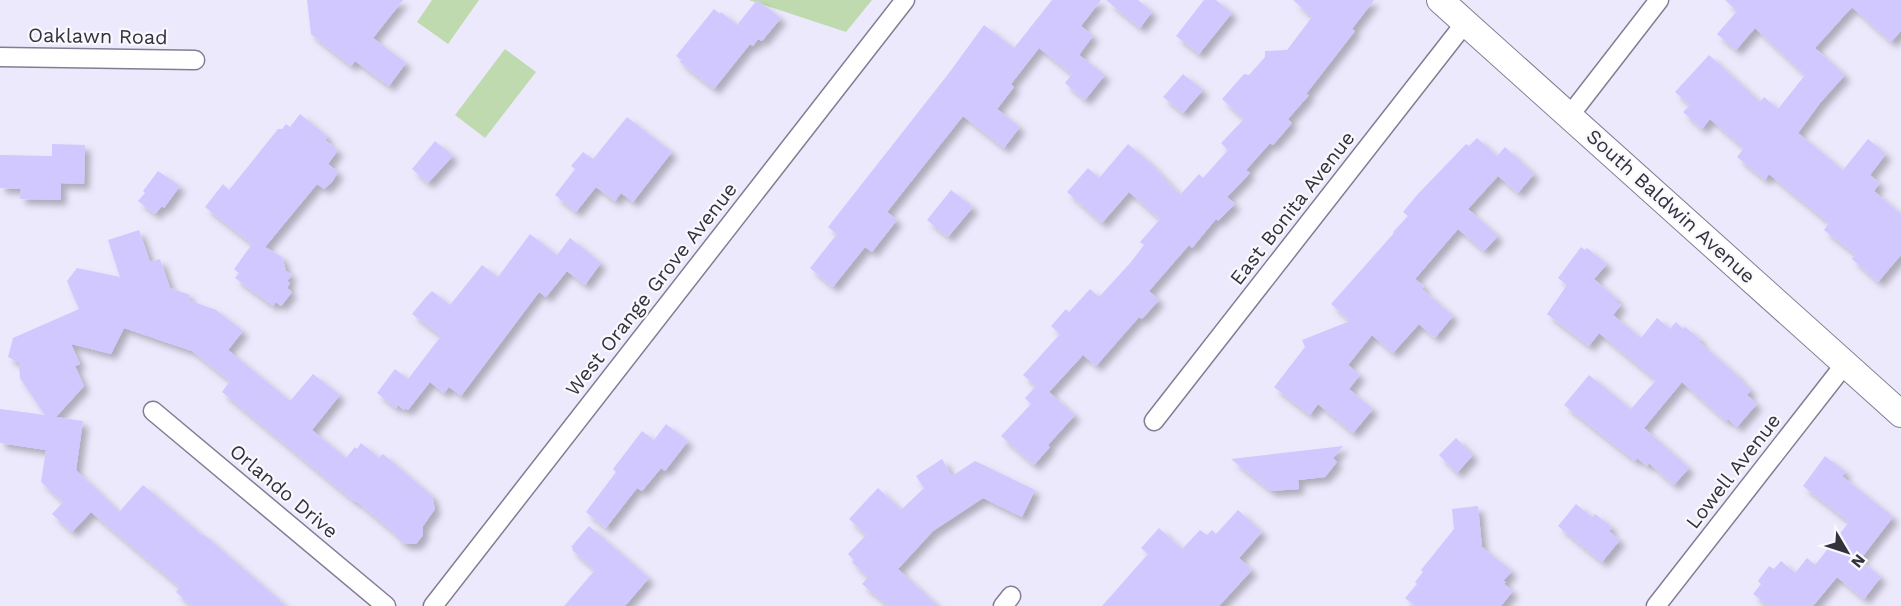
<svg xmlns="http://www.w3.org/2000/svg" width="1901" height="606" viewBox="0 0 1901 606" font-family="'Work Sans',sans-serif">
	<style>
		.green { fill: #bedaae }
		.building { fill: #d0c8ff; filter: url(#shadow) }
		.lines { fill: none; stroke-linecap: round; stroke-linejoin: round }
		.street-casing { stroke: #827d93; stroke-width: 21 }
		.secondary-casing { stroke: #827d93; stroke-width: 28 }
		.street { stroke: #fff; stroke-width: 18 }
		.secondary { stroke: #fff; stroke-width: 26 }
		.labels { text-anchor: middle; stroke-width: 4.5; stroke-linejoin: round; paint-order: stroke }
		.street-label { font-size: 20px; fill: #33313b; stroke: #f9f8fd }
	</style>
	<defs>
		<filter id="shadow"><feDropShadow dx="5.5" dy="5.5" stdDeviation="3" flood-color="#0004"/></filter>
	</defs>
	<rect width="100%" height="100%" fill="#ede9fd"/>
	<path class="green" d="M432 0H479L448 44 417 22Z
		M749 0H872L846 32Z
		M505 49 536 72 485 138 455 115Z"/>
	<path class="building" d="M307 0H403L373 38 406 63 389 86 355 61 351 66 311 34Z
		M757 0 781 18 762 41 758 39 753 46 750 44 714 89 680 62 681 60 676 56 714 9 720 14 721 12 737 25Z
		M1052 0H1101L1081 26 1093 36 1079 55 1105 75 1085 100 1065 83 1072 74 1039 48 1011 84 1014 87 997 109 1020 127 1004 148 963 116 887 212 897 220 872 252 865 247 833 287 810 268 837 234 828 227 949 73 984 25 1014 48Z
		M1106 0H1138L1152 12 1140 28Z
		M1204 0H1216L1232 13 1199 54 1176 36Z
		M1293 0H1374L1352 29 1355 31 1306 94 1309 95 1288 119 1292 123 1273 145 1270 143 1246 170 1250 173 1227 197 1235 204 1218 221 1216 219 1192 248 1189 245 1149 291 1159 300 1142 319 1139 317 1096 366 1083 355 1049 392 1075 415 1048 445 1050 447 1034 465 1001 436 1031 404 1025 398 1036 386 1023 375 1060 334 1051 326 1066 309 1069 312 1090 289 1099 297 1131 262 1144 245 1140 242 1160 219 1129 192 1102 223 1067 192 1088 168 1099 178 1128 144 1150 163 1180 195 1199 174 1203 178 1228 150 1221 143 1244 119 1222 99 1244 74 1249 75 1265 57V51L1287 50 1312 17Z
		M1725 0H1901V31L1891 42 1852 7 1815 48 1845 75 1820 103 1798 133 1843 170 1868 139 1886 154 1870 175 1880 183 1874 191 1901 214V255L1878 282 1852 259 1856 255 1824 230 1829 223 1769 174 1765 180 1737 157 1744 148 1710 119 1702 129 1683 112 1690 105 1675 92 1709 55 1760 102 1764 97 1778 109 1805 75 1755 28 1736 50 1717 34 1737 11Z
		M1183 74 1203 90 1183 113 1163 97Z
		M300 114 328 137 325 140 338 150 328 164 338 172 332 182 324 189 317 184 265 247 282 257 286 271 292 275 287 281 290 283 287 288 292 292 281 306 276 302 273 306 235 278 239 273 234 269 252 244 205 207 223 184 229 190 278 129H282L286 124 290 127Z
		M627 117 672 152 633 202 621 193 615 201 596 187 576 212 555 195 575 169 571 166 583 152 593 159Z
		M1477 138 1497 156 1505 147 1534 174 1518 193 1498 176 1468 209 1498 236 1484 251 1458 229 1415 279 1424 286 1422 289 1453 316 1435 338 1419 324 1393 353 1372 335 1348 365 1360 375 1349 389 1373 409 1353 433 1318 404 1310 415 1274 387 1305 347 1302 340 1350 321 1331 304 1394 233 1393 232 1408 216 1403 212 1417 195 1466 144 1469 146Z
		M435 141 453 156 428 183 412 169Z
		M52 144 85 145 84 184 61 183V200L20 199 21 189 0 188V155L52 156Z
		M158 171 180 186 164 208 162 206 155 214 138 201 145 193 143 191Z
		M951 190 973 207 948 237 927 220Z
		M139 230 150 262 160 259 170 288 190 295 188 300 216 310 243 331 228 350 290 401 313 374 340 395 312 430 346 458 355 447 357 449 361 443 379 458 383 454 432 496 435 509 423 526V535L416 544H405L397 538V535L356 501 355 502 222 392 230 381 192 351 124 328 111 354 71 344 80 364 75 366 84 386 56 417 83 421 76 470 119 512 143 485 202 535 203 534 286 606H192L176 592 180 587 91 512 72 532 52 514 63 502 41 482 46 450 0 443V409L45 415 20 378 19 363 8 357 13 338 79 309 67 281 77 268 120 277 108 240Z
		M530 234 557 255 570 238 601 263 585 285 567 271 546 297 539 292 461 396 449 387 444 393 430 382 408 410 405 408 404 410 398 405 396 408 377 393 395 369 408 379 441 336 412 314 426 297 432 291 450 305 482 265 498 277Z
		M1581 247 1585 250 1587 248 1607 264 1594 279 1618 300 1616 302 1621 305 1613 315 1641 338 1657 318 1670 329 1676 322 1683 329 1685 327 1701 340 1699 342 1740 378 1739 379 1751 390 1747 395 1757 404 1737 427 1728 419 1726 421 1682 382 1644 428 1689 468 1674 485 1649 463 1647 466 1637 458 1635 461 1564 405 1589 375 1631 409 1656 380 1599 333 1589 346 1547 314 1567 285 1558 278Z
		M666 424 688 441 665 471 661 468 642 491 637 488 606 528 586 512 616 472 613 469 642 431 654 440Z
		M1456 438 1473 455 1457 473 1439 455Z
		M1343 446 1333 458 1337 462 1325 477 1298 480 1299 489 1271 491 1231 459Z
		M1825 456 1846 472 1842 476 1893 517 1860 560 1881 577 1864 599 1837 577 1813 606H1769L1753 594 1761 584 1758 581 1769 566 1774 569 1781 561 1795 573 1807 558 1815 565 1849 522 1803 486Z
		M942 459 952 476 975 461 1035 490 1022 517 983 498 933 531 898 569 938 606H889L862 584 868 577 852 562 854 560 848 554 866 535 849 519 878 488 901 510 924 488 916 476Z
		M1576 504 1592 517 1595 514 1612 527 1609 531 1620 540 1602 562 1558 526Z
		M1478 506 1482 547 1512 571 1503 581 1506 582 1504 584 1513 591 1501 606H1415L1405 598 1417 584 1415 582 1423 572 1421 570 1454 529 1452 509Z
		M1238 510 1262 532 1239 558 1252 570 1219 606H1102L1148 554 1141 548 1159 528 1182 549 1200 530 1207 535 1212 530 1216 534Z
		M589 526 649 578 625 606H564L595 570 572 550 573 548 571 547Z"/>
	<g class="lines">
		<defs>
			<path id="street" d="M0 57 195 60
				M1570 115 1659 0
				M153 411 386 606
				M1154 421 1465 23
				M433 606 905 0
				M1003 606 1011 596
				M1656 606 1845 364"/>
			<path id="secondary" d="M1440 0 1901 414"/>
		</defs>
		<use href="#street" class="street-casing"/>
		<use href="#secondary" class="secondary-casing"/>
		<use href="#street" class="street"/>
		<use href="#secondary" class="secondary"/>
	</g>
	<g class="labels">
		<g class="street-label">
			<text transform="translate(98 36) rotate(1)" y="7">Oaklawn Road</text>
			<text transform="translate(1671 206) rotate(42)" y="7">South Baldwin Avenue</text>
			<text transform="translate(1292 208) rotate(-52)" y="7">East Bonita Avenue</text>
			<text transform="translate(651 289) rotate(-52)" y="7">West Orange Grove Avenue</text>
			<text transform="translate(1733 471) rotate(-52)" y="7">Lowell Avenue</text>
			<text transform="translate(284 491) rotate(40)" y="7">Orlando Drive</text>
		</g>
	</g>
	<g transform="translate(1847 552) rotate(129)" stroke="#f9f8fd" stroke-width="4.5" paint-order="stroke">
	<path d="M0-4.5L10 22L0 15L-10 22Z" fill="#33313b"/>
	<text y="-9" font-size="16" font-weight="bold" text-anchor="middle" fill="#33313b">N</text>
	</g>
</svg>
